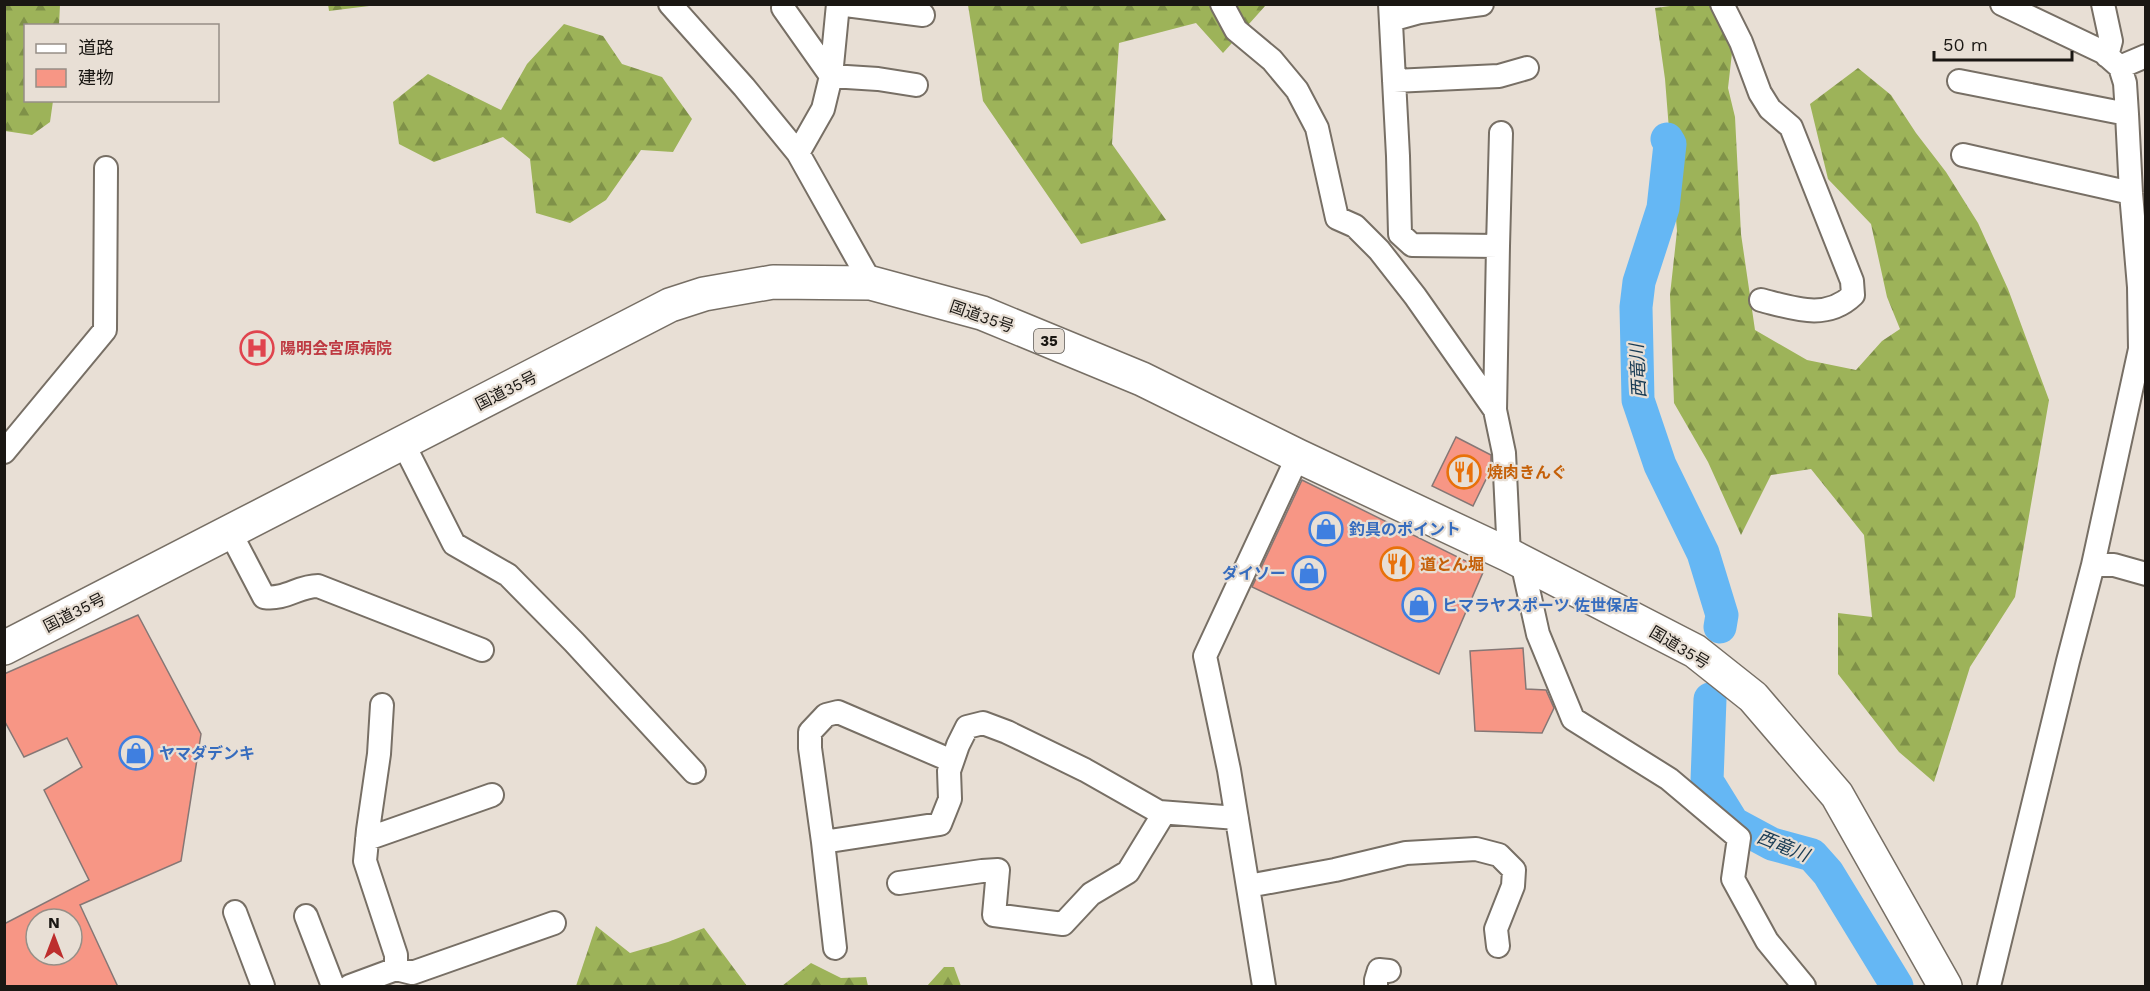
<svg xmlns="http://www.w3.org/2000/svg" width="2150" height="991" viewBox="0 0 2150 991" font-family="'Work Sans','Noto Sans JP',sans-serif">
	<style>
		.forest { fill: url(#forest-firs) }
		.lines { fill: none; stroke-linecap: round; stroke-linejoin: round }
		.river { stroke: #65b7f4; stroke-width: 33 }
		.building { fill: #f79685; stroke: #857775; stroke-width: 1.5; fill-rule: evenodd }
		.minor-casing { stroke: #776f65; stroke-width: 26 }
		.highway-casing { stroke: #776f65; stroke-width: 36 }
		.minor { stroke: #fff; stroke-width: 22 }
		.highway { stroke: #fff; stroke-width: 33 }
		.labels { text-anchor: middle; stroke-width: 4.5; stroke-linejoin: round; paint-order: stroke }
		.shield { fill: #e8dfd5; stroke: #58534d; stroke-width: 1.5 }
		.shield-label { font-size: 15px; font-weight: bold; fill: #1a1713 }
		.street-label { font-size: 16px; fill: #1a1713; stroke: #e8dfd5 }
		.health-label { font-size: 16px; font-weight: bold; fill: #be3a42; stroke: #e8dfd5; text-anchor: start }
		.food-label { font-size: 16px; font-weight: bold; fill: #c56008; stroke: #e8dfd5; text-anchor: start }
		.shop-label { font-size: 16px; font-weight: bold; fill: #366cbe; stroke: #e8dfd5; text-anchor: start }
		.water-label { font-size: 18px; font-style: italic; fill: #183b54; stroke: #e8dfd5 }
	</style>
	<defs>
		<pattern id="forest-firs" width="22" height="20" patternUnits="userSpaceOnUse" patternTransform="scale(1.5)"><rect width="22" height="20" fill="#9db359"/><path d="M5 1l3.5 6h-7zM16 11l3.5 6h-7z" fill="#7f9148"/></pattern>
	</defs>
	<rect width="100%" height="100%" fill="#e8dfd5"/>
	<path class="forest" d="M328 4H377V5L329 11Z
		M4 5H60L59 25 26 26V100L53 101 50 122 32 135 5 131Z
		M968 5H1266L1223 53 1196 23 1119 43 1112 144 1166 220 1081 244 983 101Z
		M1678 5H1712L1719 18 1732 53 1728 88 1735 117 1741 234 1755 330 1807 360 1856 370 1882 341 1900 329 1887 297 1871 224 1828 179 1810 104 1858 68 1891 95 1916 133 1946 172 1978 223 2008 289 2049 400 2015 597 1970 667 1934 782 1899 752 1838 674V613L1872 617 1864 535 1811 469 1771 475 1741 535 1708 462 1674 403 1670 295 1677 231 1665 79 1655 8Z
		M564 24 603 36 622 64 662 77 692 119 673 152 641 150 606 200 570 223 536 213 530 159 503 137 434 162 399 144 393 102 428 74 501 110 527 64Z
		M596 926 630 953 668 942 704 928 747 986H576Z
		M811 963 841 978 866 977 868 986H782Z
		M944 967H954L961 986H927Z"/>
	<g class="lines">
		<path class="river" d="M1667 139 1670 144 1663 208 1639 282 1636 307 1638 400 1660 465 1703 553 1722 615 1720 627
			M1710 699 1707 781 1733 823 1772 844 1812 855 1828 873 1897 986"/>
	</g>
	<path class="building" d="M1456 437 1491 455V469L1473 506 1432 486Z
		M1302 480 1484 570 1439 674 1252 587Z
		M138 615 201 734 181 861 80 905 118 987H4V924L89 880 44 790 82 767 67 738 24 757 4 720V674ZM36 919H72V955H36Z
		M1523 648 1526 689 1546 690 1554 708 1542 733 1475 731 1470 651Z"/>
	<g class="lines">
		<defs>
			<path id="minor" d="M670 4 744 87 798 153 871 283
				M838 4 923 15
				M1222 4 1236 30 1272 60 1297 90 1317 128 1337 218 1355 226 1379 250 1415 296 1495 410
				M1390 4 1398 156 1400 234 1412 245 1498 246 1495 410 1504 453 1509 555
				M1722 4 1741 42 1760 93 1770 109 1791 127 1852 281 1853 295C1826 321 1793 308 1761 300
				M2103 4 2111 41 2107 56
				M783 8 831 76 878 79 916 85
				M1391 20 1420 12 1482 4
				M2120 67 2146 56
				M1394 81 1499 76 1527 68
				M1959 81 2127 114
				M798 153 823 109 831 76 838 4
				M1963 155 2131 193
				M1498 246 1501 133
				M403 443 454 544 508 575 574 642 694 772
				M4 452 105 330 106 168
				M230 532 264 597C286 600 298 586 318 586L482 650
				M1522 562 1538 634 1573 719 1669 779 1739 838 1733 879 1767 941 1804 986
				M2093 565H2114L2146 574
				M382 705 379 754 368 830 365 861 396 955V969
				M367 839 492 795
				M823 842 810 748V732L826 715 838 712 952 761
				M899 883 982 871 998 870 994 915 1063 924 1091 894 1128 872 1164 813
				M1248 886 1335 870 1406 853 1476 849 1499 855 1514 870 1513 886 1496 929 1498 946
				M235 912 263 986
				M306 916 333 986
				M835 948 823 842 940 824 950 799 949 771 958 745 967 727 983 723 1007 732 1085 770 1159 812 1237 818
				M350 986 396 969 412 973 554 923
				M1264 986 1229 770 1205 656 1298 456
				M1376 986V980L1379 970 1389 971
				M1989 986 2068 661 2093 565 2140 349 2139 287 2131 193 2127 114 2125 83 2120 67 2103 52 2002 4"/>
			<path id="highway" d="M4 648 670 305 704 294 773 282 871 283 982 313 1142 379 1298 456 1509 555 1695 651 1753 697 1837 795 1945 986"/>
		</defs>
		<use href="#minor" class="minor-casing"/>
		<use href="#highway" class="highway-casing"/>
		<use href="#minor" class="minor"/>
		<use href="#highway" class="highway"/>
	</g>
	<defs>
		<symbol id="hospital-ring" viewBox="-11 -11 22 22"><circle r="9.5" fill="#e8dfd5" stroke="#e0444e" stroke-width="1.5"/><path d="M-5-5h3v3.5h4V-5h3V5h-3V1.5h-4V5h-3Z" fill="#e0444e"/></symbol>
		<symbol id="restaurant-ring" viewBox="-11 -11 22 22"><circle r="9.5" fill="#e8dfd5" stroke="#e8710a" stroke-width="1.5"/><path d="M-5-6h1v4h1v-4h1v4h1v-4h1v5L-1.5 .5V6h-2V.5L-5-1ZM5-6V6H3V1.5H1.5Q1.5-4 5-6Z" fill="#e8710a"/></symbol>
		<symbol id="shop-ring" viewBox="-11 -11 22 22"><circle r="9.5" fill="#e8dfd5" stroke="#3f7fe0" stroke-width="1.5"/><path d="M-5-2.5h2.3a2.7 3.5 0 0 1 5.4 0H5L5.5 6h-11ZM-1.5-2.5h3a1.5 2.3 0 0 0-3 0Z" fill="#3f7fe0"/></symbol>
	</defs>
	<g fill-rule="evenodd">
		<use href="#hospital-ring" x="238" y="329" width="38" height="38"/>
		<use href="#restaurant-ring" x="1445" y="453" width="38" height="38"/>
		<use href="#shop-ring" x="1307" y="510" width="38" height="38"/>
		<use href="#restaurant-ring" x="1378" y="545" width="38" height="38"/>
		<use href="#shop-ring" x="1290" y="554" width="38" height="38"/>
		<use href="#shop-ring" x="1400" y="586" width="38" height="38"/>
		<use href="#shop-ring" x="117" y="734" width="38" height="38"/>
	</g>
	<g class="labels">
		<rect class="shield" x="1034" y="329" width="30" height="24" rx="4.5"/>
		<g class="shield-label">
			<text x="1049" y="346">35</text>
		</g>
		<g class="street-label">
			<text transform="translate(982 316) rotate(19)" y="6">国道35号</text>
			<text transform="translate(506 390) rotate(-27)" y="6">国道35号</text>
			<text transform="translate(74 612) rotate(-27)" y="6">国道35号</text>
			<text transform="translate(1680 647) rotate(31)" y="6">国道35号</text>
		</g>
		<g class="health-label">
			<text x="280" y="354">陽明会宮原病院</text>
		</g>
		<g class="food-label">
			<text x="1487" y="478">焼肉きんぐ</text>
			<text x="1420" y="570">道とん堀</text>
		</g>
		<g class="shop-label">
			<text x="1349" y="535">釣具のポイント</text>
			<text x="1286" y="579" text-anchor="end">ダイソー</text>
			<text x="1442" y="611">ヒマラヤスポーツ 佐世保店</text>
			<text x="159" y="759">ヤマダデンキ</text>
		</g>
		<g class="water-label">
			<text transform="translate(1638 371) rotate(-93)" y="6">西竜川</text>
			<text transform="translate(1783 846) rotate(22)" y="6">西竜川</text>
		</g>
	</g>
	<rect width="2150" height="991" fill="none" stroke="#1a1713" stroke-width="12"/>
	<rect x="24" y="24" width="195" height="78" fill="#e8dfd5" stroke="#968f87" stroke-width="1.5"/>
	<rect x="36" y="44" width="30" height="9" fill="#ffffff" stroke="#968f87" stroke-width="1.5"/>
	<text x="78" y="54" font-size="18" fill="#1a1713">道路</text>
	<rect x="36" y="69" width="30" height="18" fill="#f79685" stroke="#968f87" stroke-width="1.5"/>
	<text x="78" y="84" font-size="18" fill="#1a1713">建物</text>
	<g transform="translate(54 937)"><circle r="28" fill="#e8dfd5" stroke="#968f87" stroke-width="1.5"/>
	<path d="M0-4.5L10 22L0 15L-10 22Z" fill="#bd2e2d"/>
	<text y="-9" font-size="16" font-weight="bold" text-anchor="middle" fill="#1a1713">N</text>
	</g>
	<path d="M1934 51v9h138v-9" fill="none" stroke="#1a1713" stroke-width="3"/>
	<text x="1943" y="51" font-size="18" fill="#1a1713" stroke="#e8dfd5" stroke-width="4.5" paint-order="stroke">50 m</text>
</svg>
